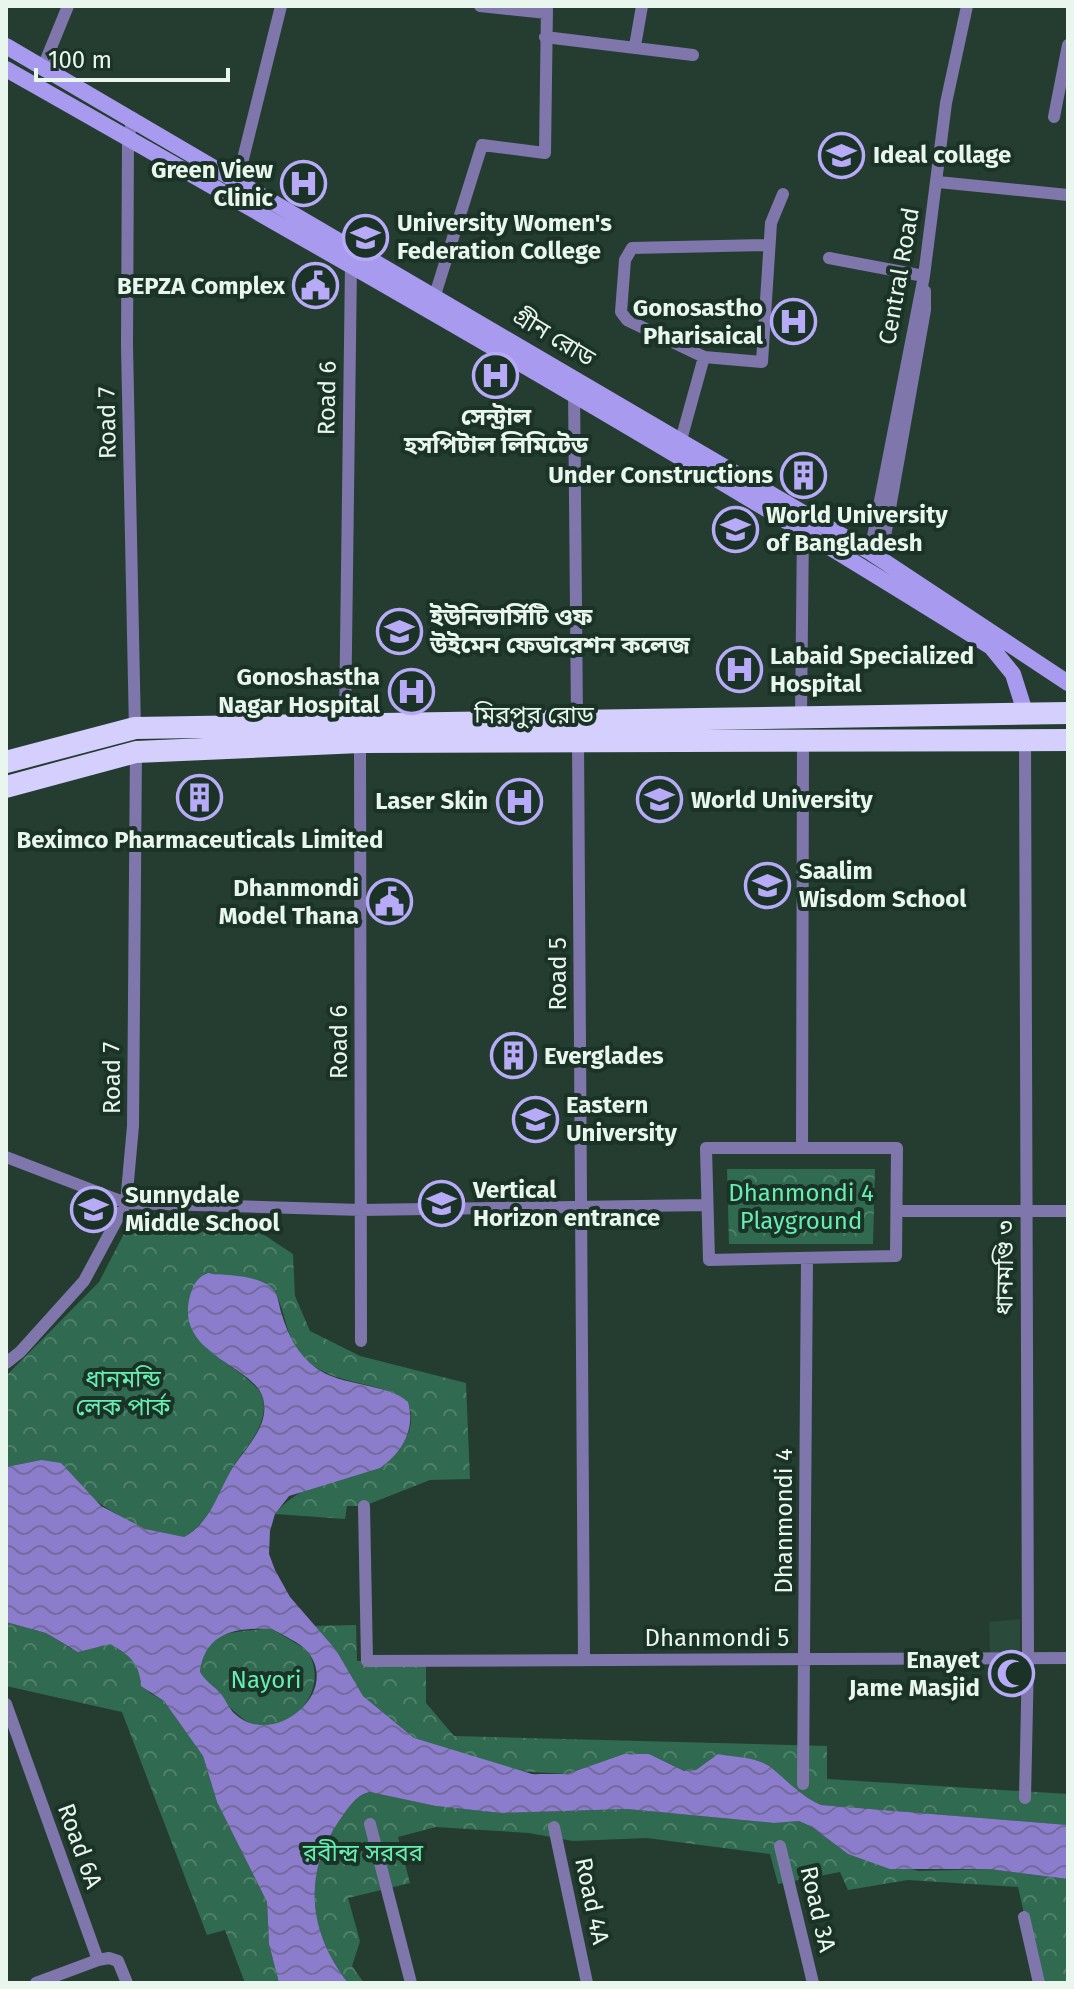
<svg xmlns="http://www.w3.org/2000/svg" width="1074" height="1989" viewBox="0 0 1074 1989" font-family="'Fira Sans','Noto Sans Bengali',sans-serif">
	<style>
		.built { fill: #2a4a3b }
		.forest { fill: url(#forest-crowns) }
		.water { fill: url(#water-waves); fill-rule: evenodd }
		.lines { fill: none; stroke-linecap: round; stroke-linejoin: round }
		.minor { stroke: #7f77ab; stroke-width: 12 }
		.secondary { stroke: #a89aee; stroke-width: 16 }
		.trunk { stroke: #d4cffc; stroke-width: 22 }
		.labels { text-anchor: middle; stroke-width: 8; stroke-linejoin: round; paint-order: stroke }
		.poi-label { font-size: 24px; font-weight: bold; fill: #e8f6ee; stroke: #1b3327; text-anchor: start }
		.street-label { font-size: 24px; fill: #e8f6ee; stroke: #1b3327 }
		.park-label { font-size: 24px; fill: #67edb2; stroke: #1b3327 }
	</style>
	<defs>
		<pattern id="forest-crowns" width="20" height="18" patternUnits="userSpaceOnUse" patternTransform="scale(2)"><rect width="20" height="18" fill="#306a50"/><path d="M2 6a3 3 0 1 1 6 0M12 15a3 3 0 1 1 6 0" fill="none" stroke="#4e806a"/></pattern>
		<pattern id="water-waves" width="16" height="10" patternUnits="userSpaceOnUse" patternTransform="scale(2)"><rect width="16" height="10" fill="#8b7dcb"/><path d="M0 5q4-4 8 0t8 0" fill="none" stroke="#736b9d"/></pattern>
	</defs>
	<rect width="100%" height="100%" fill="#253d31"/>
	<path class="built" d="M1020 1619V1654H990L989 1622Z"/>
	<path class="forest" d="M727 1169H875L873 1244H729Z
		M162 1221 249 1225 293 1254 295 1296 310 1331 360 1356 466 1383 470 1479 430 1480 364 1506H347L345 1519 275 1514C295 1489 324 1482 354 1473 360 1472 367 1472 372 1470 381 1466 393 1454 400 1446 410 1437 416 1413 406 1402 386 1380 331 1388 302 1356 285 1337 286 1310 273 1289L262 1283 207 1273C192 1284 190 1291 193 1310 202 1362 227 1356 258 1389 265 1398 265 1409 262 1419 257 1438 243 1450 233 1467 219 1491 210 1523 184 1537 133 1538 81 1487 41 1460L6 1467V1376L99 1282 129 1224Z
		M6 1622 46 1633 72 1649 110 1644C126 1653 142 1662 140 1682L150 1693 164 1701 203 1756 217 1802 267 1902 269 1944 279 1983H245L225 1930 207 1935 122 1712 6 1686Z
		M356 1625 357 1661H426V1703L454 1736 827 1746V1779L1068 1794V1825L821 1805C799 1795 787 1780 769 1767 755 1757 735 1757 718 1754L696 1770 684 1771 649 1754H624L567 1774 515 1771 458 1754 414 1738 363 1696 336 1650 314 1626Z
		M262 1629H272L307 1650C331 1687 295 1736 252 1724 239 1720 208 1685 200 1673 206 1630 227 1633 262 1629Z
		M371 1792 436 1806 501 1813 627 1809 774 1823 799 1821 812 1827 848 1854 919 1871 989 1869 1068 1879V1983H1040L1018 1887 908 1880 848 1890 840 1872 778 1884 770 1854 647 1838 573 1841 529 1833 436 1827 398 1837 410 1883 348 1898 360 1941 352 1966 364 1983H348C309 1933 302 1875 339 1821 348 1809 355 1795 371 1792Z"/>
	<path class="water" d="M208 1273C227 1276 257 1274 273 1289 278 1295 279 1305 281 1312 288 1335 297 1354 316 1368 342 1387 388 1383 408 1402 416 1429 402 1453 380 1468L289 1496 275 1514 270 1531 269 1554 275 1570 290 1597 336 1650 363 1696 414 1738 532 1774H567L624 1754H649L684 1771 696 1770 718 1754C735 1757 755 1757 769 1766 787 1780 799 1795 821 1805L1068 1825V1879L989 1869H890L848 1854 812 1827 799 1821 774 1823 627 1809 501 1813 436 1806 370 1792C355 1795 348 1809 339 1821 302 1875 309 1933 348 1983H279L269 1944 267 1902 217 1802 203 1756 164 1701 141 1686C140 1664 130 1655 110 1644L78 1652 46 1633 6 1622V1467L41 1460 61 1463 101 1506 145 1529 184 1537C208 1525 217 1496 229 1474 242 1450 271 1428 263 1398 254 1365 174 1355 190 1296 193 1285 197 1277 208 1273ZM272 1629C282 1635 301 1643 308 1652 341 1694 273 1749 235 1714 229 1709 226 1700 221 1694 214 1686 206 1682 200 1672 205 1632 236 1627 272 1629Z"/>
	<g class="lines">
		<path class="minor" d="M480 6 547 13
			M545 37 693 55
			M635 46 642 6
			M43 67 68 6
			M1054 117 1068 45
			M133 118 128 139 127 346 135 730
			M238 179 281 6
			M938 182 1068 195
			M768 245 632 248 625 260 621 312 627 320 704 357 762 362 771 223 783 194
			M829 258 924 276
			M435 295 482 145 545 153 547 6
			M574 387 577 720
			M681 440 704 357
			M870 552 924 276 946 103 967 6
			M881 559 925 310V291
			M801 716 803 527
			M345 724 351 265
			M1025 739 1028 1659 1025 1798
			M578 741 584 1660
			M360 742 361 1341
			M706 1148H897L896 1256 709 1260Z
			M802 1148 803 741
			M6 1157 126 1203 361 1210 707 1205
			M897 1211H1068
			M6 1363 20 1352 84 1281 126 1203 133 1126 136 749
			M364 1506 367 1661 1068 1658
			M6 1704 98 1960 109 1958 118 1961 127 1983
			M803 1784 807 1258
			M370 1824 411 1983
			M554 1827 587 1983
			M780 1846 813 1983
			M1024 1917 1039 1983
			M36 1983 98 1960"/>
		<path class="secondary" d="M6 46 870 552 1068 683
			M6 69C337 257 669 445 991 647L1013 674 1025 712"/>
		<path class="trunk" d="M6 762 135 728 1068 713
			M6 787 136 752 360 742 1068 740"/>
	</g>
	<defs>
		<symbol id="university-ring" viewBox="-11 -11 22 22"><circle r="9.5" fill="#1b3327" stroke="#b7abf8" stroke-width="1.5"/><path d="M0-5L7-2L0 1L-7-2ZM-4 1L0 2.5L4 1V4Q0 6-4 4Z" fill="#b7abf8"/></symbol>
		<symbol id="hospital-ring" viewBox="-11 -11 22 22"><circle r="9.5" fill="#1b3327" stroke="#b7abf8" stroke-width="1.5"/><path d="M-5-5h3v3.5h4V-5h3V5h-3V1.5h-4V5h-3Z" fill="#b7abf8"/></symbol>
		<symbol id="civic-ring" viewBox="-11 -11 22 22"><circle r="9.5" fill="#1b3327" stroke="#b7abf8" stroke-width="1.5"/><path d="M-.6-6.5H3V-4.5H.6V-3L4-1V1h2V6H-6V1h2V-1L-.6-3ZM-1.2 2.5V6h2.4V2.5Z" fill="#b7abf8"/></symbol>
		<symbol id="building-ring" viewBox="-11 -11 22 22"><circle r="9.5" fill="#1b3327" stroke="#b7abf8" stroke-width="1.5"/><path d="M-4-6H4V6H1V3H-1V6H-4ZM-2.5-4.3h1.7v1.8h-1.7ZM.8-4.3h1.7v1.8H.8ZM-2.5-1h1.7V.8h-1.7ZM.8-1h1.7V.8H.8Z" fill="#b7abf8"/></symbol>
		<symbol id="school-ring" viewBox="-11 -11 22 22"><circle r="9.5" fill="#1b3327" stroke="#b7abf8" stroke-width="1.5"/><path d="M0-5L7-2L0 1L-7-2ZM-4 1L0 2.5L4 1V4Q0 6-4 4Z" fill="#b7abf8"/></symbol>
		<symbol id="mosque-ring" viewBox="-11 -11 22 22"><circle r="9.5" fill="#1b3327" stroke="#b7abf8" stroke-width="1.5"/><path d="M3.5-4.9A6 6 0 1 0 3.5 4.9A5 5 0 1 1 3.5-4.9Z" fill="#b7abf8"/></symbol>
	</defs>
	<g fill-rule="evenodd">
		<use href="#university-ring" x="816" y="130" width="51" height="51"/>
		<use href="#hospital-ring" x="278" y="158" width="51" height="51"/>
		<use href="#university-ring" x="340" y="212" width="51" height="51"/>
		<use href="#civic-ring" x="290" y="260" width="51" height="51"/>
		<use href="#hospital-ring" x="768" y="296" width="51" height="51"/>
		<use href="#hospital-ring" x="470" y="350" width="51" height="51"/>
		<use href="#building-ring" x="778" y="450" width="51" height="51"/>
		<use href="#school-ring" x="710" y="504" width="51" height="51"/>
		<use href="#university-ring" x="374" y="606" width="51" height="51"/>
		<use href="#hospital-ring" x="714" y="644" width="51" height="51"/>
		<use href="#hospital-ring" x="386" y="666" width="51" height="51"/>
		<use href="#building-ring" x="174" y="772" width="51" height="51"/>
		<use href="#university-ring" x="634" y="774" width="51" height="51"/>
		<use href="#hospital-ring" x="494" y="776" width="51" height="51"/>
		<use href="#school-ring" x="742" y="860" width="51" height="51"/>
		<use href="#civic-ring" x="364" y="876" width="51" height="51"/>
		<use href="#building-ring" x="488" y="1030" width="51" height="51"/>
		<use href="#university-ring" x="510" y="1094" width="51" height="51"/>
		<use href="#university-ring" x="416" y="1178" width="51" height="51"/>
		<use href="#school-ring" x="68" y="1184" width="51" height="51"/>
		<use href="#mosque-ring" x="986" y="1648" width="51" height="51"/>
	</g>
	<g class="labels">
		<g class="poi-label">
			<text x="873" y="163">Ideal collage</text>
			<text x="273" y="178" text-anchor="end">Green View<tspan x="273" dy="28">Clinic</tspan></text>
			<text x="397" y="231">University Women's<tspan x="397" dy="28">Federation College</tspan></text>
			<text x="285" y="294" text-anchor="end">BEPZA Complex</text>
			<text x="763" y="316" text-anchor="end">Gonosastho<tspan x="763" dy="28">Pharisaical</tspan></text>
			<text x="496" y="425" text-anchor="middle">সেন্ট্রাল<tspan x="496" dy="28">হসপিটাল লিমিটেড</tspan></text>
			<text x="773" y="483" text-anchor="end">Under Constructions</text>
			<text x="766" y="523">World University<tspan x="766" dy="28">of Bangladesh</tspan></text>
			<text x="430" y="625">ইউনিভার্সিটি ওফ<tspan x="430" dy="28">উইমেন ফেডারেশন কলেজ</tspan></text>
			<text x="770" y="664">Labaid Specialized<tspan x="770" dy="28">Hospital</tspan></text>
			<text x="380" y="685" text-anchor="end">Gonoshastha<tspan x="380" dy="28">Nagar Hospital</tspan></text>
			<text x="691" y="808">World University</text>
			<text x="488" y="809" text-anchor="end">Laser Skin</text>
			<text x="200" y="848" text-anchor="middle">Beximco Pharmaceuticals Limited</text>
			<text x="799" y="879">Saalim<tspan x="799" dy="28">Wisdom School</tspan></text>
			<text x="359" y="896" text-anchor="end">Dhanmondi<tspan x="359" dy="28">Model Thana</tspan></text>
			<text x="544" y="1064">Everglades</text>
			<text x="566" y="1113">Eastern<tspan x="566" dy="28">University</tspan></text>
			<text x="473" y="1198">Vertical<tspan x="473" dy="28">Horizon entrance</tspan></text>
			<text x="125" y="1203">Sunnydale<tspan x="125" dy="28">Middle School</tspan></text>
			<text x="980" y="1668" text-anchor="end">Enayet<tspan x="980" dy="28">Jame Masjid</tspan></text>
		</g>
		<g class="street-label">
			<text transform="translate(899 276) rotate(-80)" y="8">Central Road</text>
			<text transform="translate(554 337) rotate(31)" y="8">গ্রীন রোড</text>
			<text transform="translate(327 398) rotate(-89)" y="8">Road 6</text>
			<text transform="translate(107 423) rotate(-91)" y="8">Road 7</text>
			<text x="534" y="723">মিরপুর রোড</text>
			<text transform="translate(558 974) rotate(-90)" y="8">Road 5</text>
			<text transform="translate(339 1042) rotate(-90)" y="8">Road 6</text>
			<text transform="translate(112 1078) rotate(-90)" y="8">Road 7</text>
			<text transform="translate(1005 1268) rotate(-89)" y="8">ধানমণ্ডি ৩</text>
			<text transform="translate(784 1521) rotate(-90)" y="8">Dhanmondi 4</text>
			<text x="717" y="1646">Dhanmondi 5</text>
			<text transform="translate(80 1846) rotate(70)" y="8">Road 6A</text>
			<text transform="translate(592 1901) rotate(78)" y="8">Road 4A</text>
			<text transform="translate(818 1909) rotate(77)" y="8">Road 3A</text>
		</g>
		<g class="park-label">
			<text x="801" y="1201">Dhanmondi 4<tspan x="801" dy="28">Playground</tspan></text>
			<text x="123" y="1387">ধানমন্ডি<tspan x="123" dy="28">লেক পার্ক</tspan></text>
			<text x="266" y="1688">Nayori</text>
			<text x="363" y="1861">রবীন্দ্র সরবর</text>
		</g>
	</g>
	<rect width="1074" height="1989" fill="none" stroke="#e8f6ee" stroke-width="16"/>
	<path d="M36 68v12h192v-12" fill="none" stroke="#e8f6ee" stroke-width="4"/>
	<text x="48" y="68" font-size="24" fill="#e8f6ee" stroke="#1b3327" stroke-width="6" paint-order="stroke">100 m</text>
</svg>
